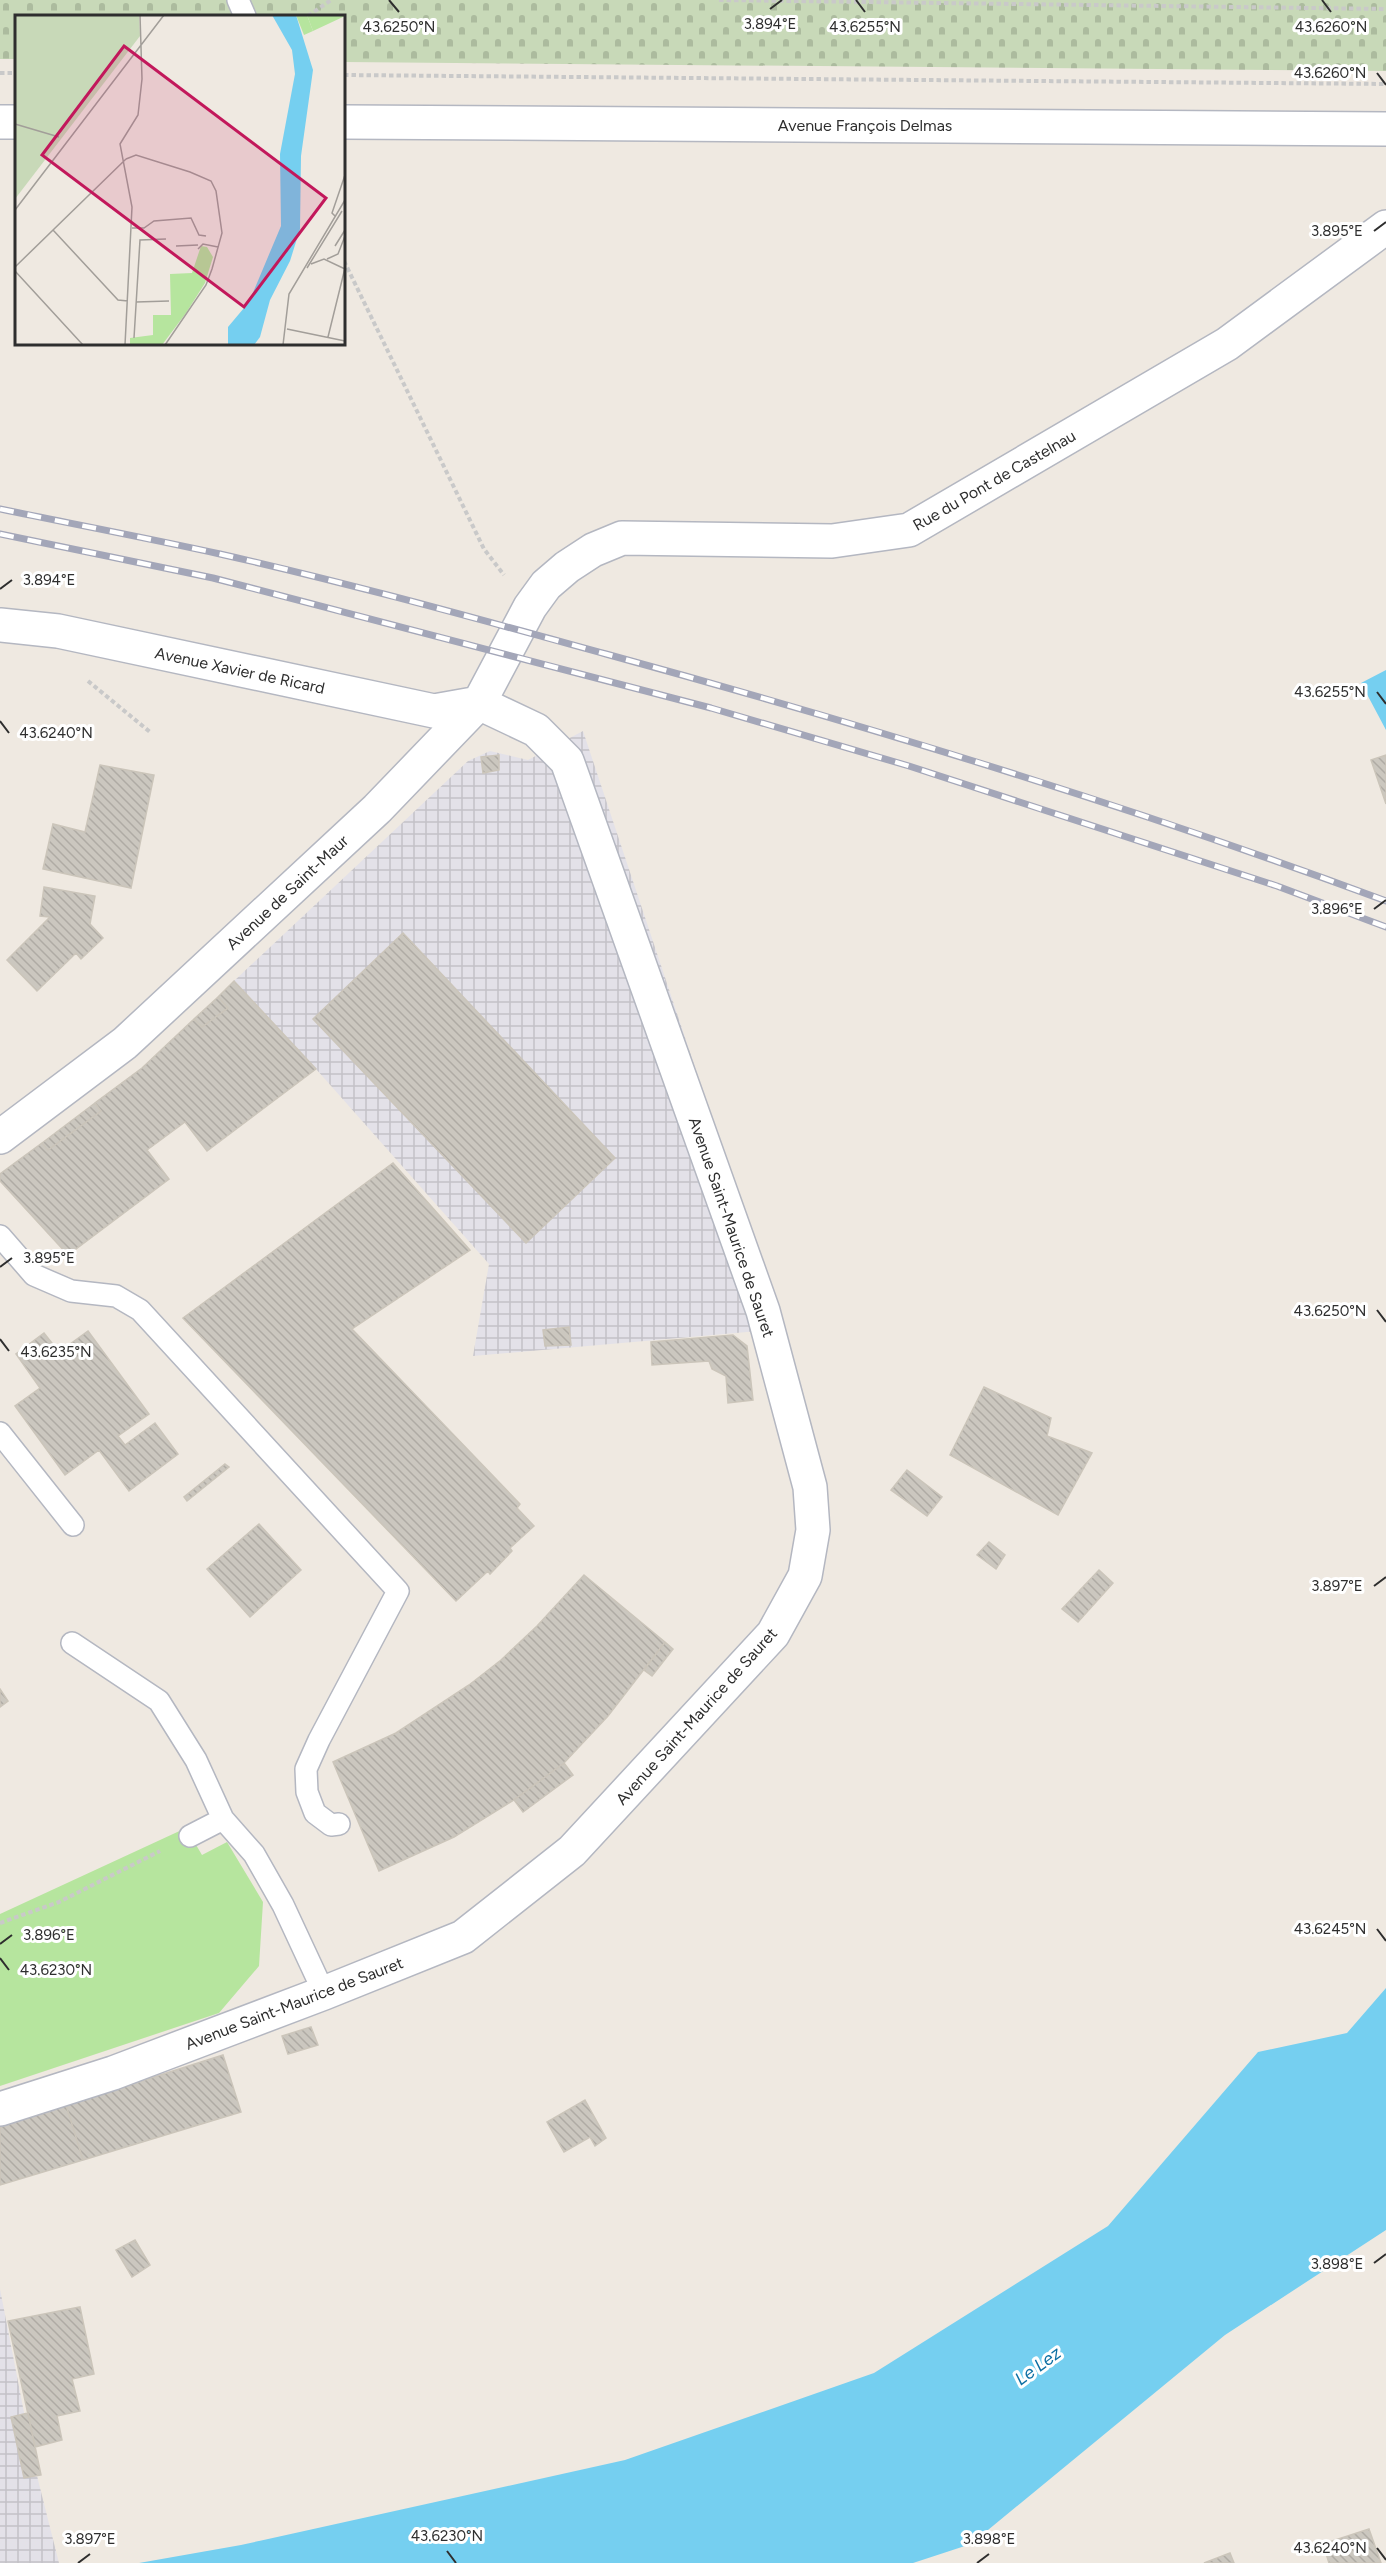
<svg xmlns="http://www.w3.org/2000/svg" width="1386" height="2563" viewBox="0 0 1386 2563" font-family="Figtree,sans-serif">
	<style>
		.industrial { fill: url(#industrial-grid) }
		.grass { fill: #b6e59e }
		.cemetery { fill: url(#cemetery-stones) }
		.water { fill: #75cff0 }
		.building { fill: url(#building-back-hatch); stroke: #cbc5ba; stroke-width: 1.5 }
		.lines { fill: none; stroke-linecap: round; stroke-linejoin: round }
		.service-casing { stroke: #b4b7c1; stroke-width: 24 }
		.minor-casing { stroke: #b4b7c1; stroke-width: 36 }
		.secondary-casing { stroke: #b4b7c1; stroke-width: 36 }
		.path { stroke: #c9c9c9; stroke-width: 4; stroke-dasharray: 4.5 3; stroke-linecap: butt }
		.service { stroke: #fff; stroke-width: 21 }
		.minor { stroke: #fff; stroke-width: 33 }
		.secondary { stroke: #fff; stroke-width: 33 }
		.rail-casing { stroke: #a3a6b8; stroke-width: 7 }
		.rail { stroke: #fff; stroke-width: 4.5; stroke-dasharray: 14; stroke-linecap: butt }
		.ticks { fill: none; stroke: #2e2e2e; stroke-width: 2 }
		.labels { text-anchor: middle; stroke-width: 6; stroke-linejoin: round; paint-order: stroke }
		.street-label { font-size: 16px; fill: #2e2e2e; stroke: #fff }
		.water-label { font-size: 18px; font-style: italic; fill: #0d6fa3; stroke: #fff }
		.inset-road { fill: none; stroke: #a29e99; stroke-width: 1.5 }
		.view { fill: #c2185b; fill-opacity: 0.15; stroke: #c2185b; stroke-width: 3 }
		.inset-edge { fill: none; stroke: #2e2e2e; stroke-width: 3 }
		.ticks-label { font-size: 15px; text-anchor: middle; fill: #2e2e2e; stroke: #fff; stroke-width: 6; stroke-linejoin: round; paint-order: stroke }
	</style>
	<defs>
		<pattern id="industrial-grid" width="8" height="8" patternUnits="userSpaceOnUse" patternTransform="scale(1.5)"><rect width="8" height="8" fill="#e3e1e8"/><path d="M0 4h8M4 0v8" fill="none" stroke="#c3c1c7"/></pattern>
		<pattern id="cemetery-stones" width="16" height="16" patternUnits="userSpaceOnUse" patternTransform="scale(1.5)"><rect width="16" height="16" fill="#c8d9b8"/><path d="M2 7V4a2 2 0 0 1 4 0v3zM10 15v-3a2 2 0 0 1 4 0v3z" fill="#acbb9e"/></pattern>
		<pattern id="building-back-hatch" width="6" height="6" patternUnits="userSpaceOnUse" patternTransform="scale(1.5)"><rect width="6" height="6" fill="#cbc7bf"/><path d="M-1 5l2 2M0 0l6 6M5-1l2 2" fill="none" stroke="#afaba4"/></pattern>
	</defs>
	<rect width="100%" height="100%" fill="#efe9e1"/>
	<path class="industrial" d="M583 731 782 1329 473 1356 489 1264 316 1069 234 981 468 761 490 751 528 760Z
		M0 2289 34 2464 59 2563H0Z"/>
	<path class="grass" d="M186 1828 202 1855 227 1842 263 1902 259 1966 219 2013 0 2086V1914Z"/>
	<path class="cemetery" d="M0 0H1386V71L344 62V16H16V59H0Z"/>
	<path class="water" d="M1386 670V730L1361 683Z
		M1386 1988V2230L1225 2335 971 2544 913 2563H139L241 2545 625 2460 874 2373 1108 2226 1258 2052 1347 2033Z"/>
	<path class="building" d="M499 755V770L483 773 481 757Z
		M1386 755V804L1371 760Z
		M100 765 154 775 131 888 43 869 53 824 85 832Z
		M44 887 95 896 90 924 103 938 81 959 76 953 37 991 7 960 50 917 40 916Z
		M403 933 615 1158 526 1243 313 1019Z
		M234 981 316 1069 207 1151 185 1122 147 1150 169 1179 68 1255 0 1181V1174L42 1143 48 1150 101 1111 95 1103 142 1068 194 1019 202 1027 228 1008 218 997Z
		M218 997 228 1008 202 1027 194 1019Z
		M95 1103 101 1111 48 1150 42 1143Z
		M393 1163 470 1250 352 1329 520 1504 517 1508 534 1526 510 1548 512 1551 490 1574 488 1571 456 1601 183 1318Z
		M569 1327 571 1345 545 1346 543 1330Z
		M88 1331 149 1414 118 1436 125 1445 155 1423 178 1454 129 1491 99 1450 65 1475 15 1406 40 1388 16 1354 44 1333 59 1352Z
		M733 1335 747 1346 753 1400 728 1403 726 1376 712 1369 709 1361 652 1365 651 1342Z
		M984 1387 1051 1418 1047 1436 1092 1453 1058 1515 950 1455Z
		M225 1464 229 1467 187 1501 184 1497Z
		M907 1470 942 1497 927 1516 891 1490Z
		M259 1524 301 1570 250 1617 207 1569Z
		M989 1542 1005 1555 996 1569 977 1555Z
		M1099 1570 1113 1583 1078 1622 1062 1609Z
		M584 1575 665 1642 608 1716 564 1763 514 1800 454 1837 379 1871 333 1762 396 1733 469 1685 501 1660 537 1626Z
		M665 1642 673 1649 652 1676 644 1670Z
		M0 1689 8 1701 0 1707Z
		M564 1763 573 1775 523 1812 514 1800Z
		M311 2027 318 2045 288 2054 282 2036Z
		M223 2055 241 2112 83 2160 66 2105Z
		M585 2100 606 2138 595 2146 590 2137 564 2152 547 2122Z
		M66 2105 83 2160 0 2185V2127Z
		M135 2240 150 2265 132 2277 116 2250Z
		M80 2307 94 2374 72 2379 80 2411 57 2416 62 2440 35 2447 8 2321Z
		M28 2413 41 2475 24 2478 11 2417Z
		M1369 2529 1381 2563H1329L1323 2544Z
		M1230 2553 1234 2563H1204Z"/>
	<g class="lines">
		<defs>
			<path id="service" d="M238 0 245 16
				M0 1236 34 1275 71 1291 116 1296 140 1310 398 1591 319 1740 306 1769 307 1792 315 1813 331 1825 339 1824
				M0 1433 73 1525
				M72 1643 159 1701 196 1760 223 1819
				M190 1836 223 1819 254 1854 283 1905 324 1993"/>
			<path id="minor" d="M0 625 58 631 434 711 479 703
				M0 1137 125 1043 377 809 479 703 530 607 546 585 567 567 593 550 622 538 832 541 909 530 1227 344 1386 227
				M0 2109 113 2073 324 1993 463 1937 572 1851 773 1634 805 1576 813 1530 810 1487 763 1311 567 761 536 730 479 703"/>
			<path id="secondary" d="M0 122H16
				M344 122 1386 129"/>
		</defs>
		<use href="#service" class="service-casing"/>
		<use href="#minor" class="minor-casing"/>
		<use href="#secondary" class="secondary-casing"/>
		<path class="path" d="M719 0 1386 9
			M308 16 331 0
			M0 73H16
			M344 75 1386 84
			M344 261 484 549 504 575
			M88 681 150 732
			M0 1923 59 1902 160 1851"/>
		<use href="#service" class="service"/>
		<use href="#minor" class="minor"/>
		<use href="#secondary" class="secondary"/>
		<defs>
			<path id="rail" d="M0 509C73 524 147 538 220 554 349 583 478 619 606 654 869 726 1131 806 1386 901
				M0 534 213 578 711 708 909 766 1277 886 1386 927"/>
		</defs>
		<use href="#rail" class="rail-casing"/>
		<use href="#rail" class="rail"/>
	</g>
	<path class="ticks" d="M389 0 399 12M856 0 865 12M1322 0 1331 12M770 9 782 0M1377 73 1386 85M1374 231 1386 222M0 589 12 580M1377 692 1386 704M0 721 9 733M1374 909 1386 900M0 1267 12 1258M1377 1310 1386 1322M0 1339 9 1351M1374 1586 1386 1577M1377 1929 1386 1941M0 1944 12 1935M0 1958 9 1970M1374 2263 1386 2254M1377 2548 1386 2560M447 2551 456 2563M78 2563 90 2554M977 2563 989 2554"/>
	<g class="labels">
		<g class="street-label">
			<text x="865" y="131">Avenue François Delmas</text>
			<text transform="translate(994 480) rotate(-30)" y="6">Rue du Pont de Castelnau</text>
			<text transform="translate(240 670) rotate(12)" y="6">Avenue Xavier de Ricard</text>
			<text transform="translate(287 892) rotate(-43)" y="6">Avenue de Saint-Maur</text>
			<text transform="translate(732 1227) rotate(71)" y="6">Avenue Saint-Maurice de Sauret</text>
			<text transform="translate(696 1716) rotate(-48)" y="6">Avenue Saint-Maurice de Sauret</text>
			<text transform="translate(294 2003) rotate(-21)" y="6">Avenue Saint-Maurice de Sauret</text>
		</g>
		<g class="water-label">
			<text transform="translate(1038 2366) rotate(-36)" y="6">Le Lez</text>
		</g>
	</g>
	<g transform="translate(15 15)">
		<rect width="330" height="330" fill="#efe9e1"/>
		<path d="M292 0H330V1L298 16ZM186 231 192 232 198 242 190 268 171 298 147 330H115V323L138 320V300H156L155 259 177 258Z" fill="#b6e59e"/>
		<path d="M281 0H292L298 16 289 20Z" fill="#b6e59e"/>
		<path d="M0 0H124L125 21 0 184Z" fill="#c8d9b8"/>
		<path d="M257 0H281L298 55 286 141 285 214 275 246 255 285 245 322 239 330H213V312L234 287 266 211 265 139 280 59 277 35Z" fill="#75cff0"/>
		<path class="inset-road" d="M0 109 44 122M111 144 121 140 175 157 196 166 201 176 207 218 197 254 191 270 150 330M0 195 149 0M320 201 317 198 330 160M117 213H129L139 206 176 203 184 220 191 221M38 215 103 285 113 286M161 231 183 230M320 231 330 215M183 234 188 229 203 232M312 244 323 239 330 221M296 249 309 244 330 254M0 252 111 144M292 253 327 196M0 256 68 330M121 287 154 286M272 314 330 326M313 322 330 253M119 323 125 225 151 224M110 330 117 192 105 129 123 100 127 64 125 0M268 330 274 279 330 185"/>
		<path class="view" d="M109 31 311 183 229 292 27 140Z"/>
		<rect width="330" height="330" class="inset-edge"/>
	</g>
	<g class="ticks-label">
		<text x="770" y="29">3.894°E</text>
		<text x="1331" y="32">43.6260°N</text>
		<text x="399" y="32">43.6250°N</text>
		<text x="865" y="32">43.6255°N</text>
		<text x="1330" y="78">43.6260°N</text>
		<text x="1337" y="236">3.895°E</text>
		<text x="49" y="585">3.894°E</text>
		<text x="1330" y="697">43.6255°N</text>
		<text x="56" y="738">43.6240°N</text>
		<text x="1337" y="914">3.896°E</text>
		<text x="49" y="1263">3.895°E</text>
		<text x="1330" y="1316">43.6250°N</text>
		<text x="56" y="1357">43.6235°N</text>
		<text x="1337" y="1591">3.897°E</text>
		<text x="1330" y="1934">43.6245°N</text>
		<text x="49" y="1940">3.896°E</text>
		<text x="56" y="1975">43.6230°N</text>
		<text x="1337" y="2269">3.898°E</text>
		<text x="447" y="2541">43.6230°N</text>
		<text x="90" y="2544">3.897°E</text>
		<text x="989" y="2544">3.898°E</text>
		<text x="1330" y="2553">43.6240°N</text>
	</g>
</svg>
